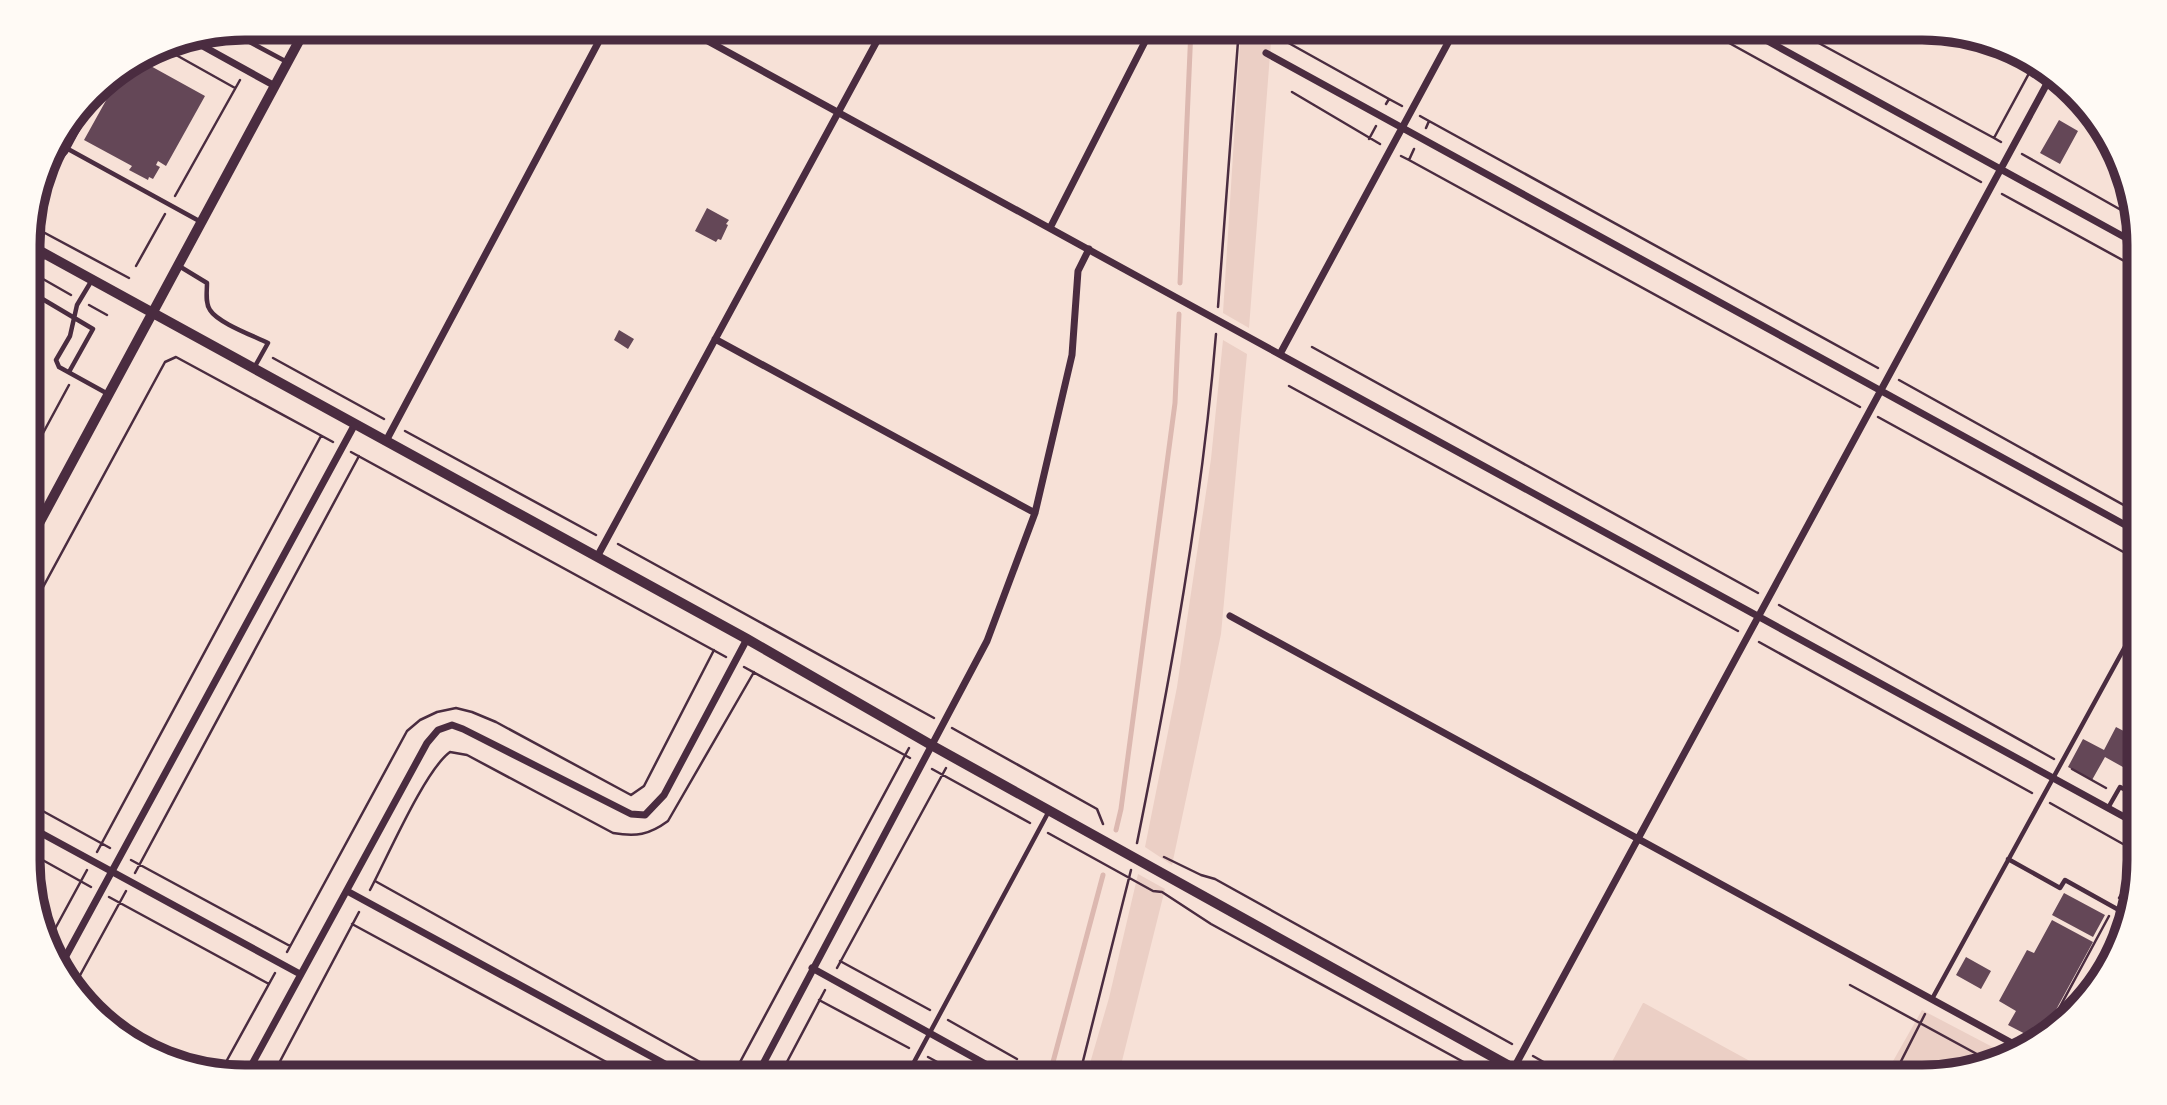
<svg xmlns="http://www.w3.org/2000/svg" width="2167" height="1105" viewBox="0 0 2167 1105" font-family="'PT Sans Narrow',sans-serif">
	<style>
		.green { fill: #ebcfc5 }
		.lines { fill: none; stroke-linecap: round; stroke-linejoin: round }
		.stream { stroke: #dcb8b0; stroke-width: 5 }
		.building { fill: #644757 }
		.path { stroke: #4a2c40; stroke-width: 2.5 }
		.service { stroke: #4a2c40; stroke-width: 4.5 }
		.minor { stroke: #4a2c40; stroke-width: 7 }
		.tertiary { stroke: #4a2c40; stroke-width: 10 }
		.rim { fill: none; stroke: #4a2c40; stroke-width: 9 }
	</style>
	<rect width="100%" height="100%" fill="#f7e1d7"/>
	<path class="green" d="M1241 28H1272L1249 328 1223 313Z
		M1223 340 1247 354 1221 634 1172 865 1145 847 1177 687 1211 459Z
		M1138 874 1165 889 1118 1077H1086L1109 998Z
		M1643 1003H1644L1779 1077H1604Z
		M1922 1010 2004 1053 1936 1077H1884Z"/>
	<g class="lines">
		<path class="stream" d="M1180 283 1191 28
			M1116 830 1121 809 1175 403 1179 314
			M1049 1077 1103 875"/>
	</g>
	<path class="building" d="M1837 28H1863L1858 39Z
		M138 59 205 96 166 166 158 161 156 165 160 167 153 179 149 177 148 180 129 170 132 166 84 140 124 68Z
		M2086 110 2097 120 2094 126 2081 119Z
		M2059 120 2078 131 2060 164 2040 153Z
		M707 208 729 220 726 224 728 225 721 240 718 239 716 242 695 231Z
		M619 330 634 339 628 349 614 340Z
		M2116 727 2139 739V776L2105 757 2092 780 2068 767 2083 739 2104 750Z
		M2064 893 2105 915 2093 937 2052 915Z
		M2052 920 2093 942 2039 1041 2008 1025 2016 1011 1999 1001 2027 950 2034 953Z
		M1966 957 1991 971 1981 989 1956 975Z"/>
	<g class="lines">
		<path class="path" d="M1702 28 1981 182
			M1791 28 1994 138
			M212 34 222 40
			M264 37 269 28
			M1285 41 1389 99
			M160 46 235 88
			M1292 92 1380 144
			M1386 104 1389 99 1402 106
			M1420 116 1429 121 1426 128
			M1429 121 1878 368
			M1369 139 1376 126
			M2001 142 1994 138 2034 64
			M2022 154 2137 219
			M1401 156 1409 160 1414 149
			M1409 160 1860 407
			M2002 194 2137 268
			M175 196 240 80
			M30 225 129 278
			M136 266 165 214
			M43 279 71 295
			M89 305 107 315
			M1218 307 1239 28
			M1312 347 1758 593
			M273 358 384 419
			M1899 380 2138 513
			M1289 386 1738 631
			M1878 417 2138 560
			M405 431 596 535
			M351 452 726 657
			M29 459 69 385
			M618 544 934 718
			M1779 605 2054 759
			M29 613 165 362 176 357 333 442
			M1759 642 2032 793
			M744 667 910 758
			M952 728 1097 809 1103 824
			M932 769 1030 823
			M2072 769 2106 788
			M2050 803 2139 853
			M30 804 110 848
			M1048 833 1153 891 1162 892 1211 924 1491 1077
			M1137 843C1171 674 1202 505 1216 334
			M97 852 321 436
			M30 853 91 887
			M1164 857 1201 875 1215 879 1512 1044
			M131 860 290 946
			M135 873 359 456
			M375 881 727 1077
			M370 890C387 858 425 770 450 752L467 755 613 833C636 837 649 835 668 821L754 672
			M109 897 269 984
			M2119 898 2139 861
			M352 924 634 1077
			M50 938 87 870
			M287 952 407 731 420 720 437 712 456 708 472 712 496 722 631 795 644 786 714 650
			M840 961 930 1010
			M837 968 946 768
			M1850 985 1986 1059
			M72 990 126 891
			M819 1000 909 1048
			M948 1020 1017 1059
			M2042 1040 2109 916
			M1533 1056 1570 1077
			M928 1057 965 1077
			M277 1067 359 912
			M221 1071 275 973
			M732 1077 909 748
			M779 1077 825 990
			M1079 1077 1131 870
			M1893 1077 1925 1014"/>
		<path class="service" d="M229 31 287 62
			M81 109 88 112
			M68 149 201 222
			M38 194 54 165 66 152 104 81
			M179 266 207 283C207 292 205 303 210 310 218 323 254 336 268 343L254 368
			M92 280 77 305 70 336 56 360 59 367 108 394
			M29 283 44 256
			M29 291 93 329 69 372
			M2108 808 2120 787 2139 797
			M2008 859 2060 888 2065 880 2126 914
			M1932 999 2138 623
			M906 1077 1049 811"/>
		<path class="minor" d="M684 28 2139 825
			M1744 28 2137 244
			M190 39 275 86
			M1266 53 2138 532
			M1050 228 1152 28
			M715 339 1035 513
			M1280 354 1456 28
			M386 441 606 28
			M597 557 884 28
			M1230 616 2021 1048
			M30 827 300 974
			M347 891 689 1077
			M61 965 355 424
			M812 968 1009 1077
			M251 1066 272 1077
			M245 1077 427 743 438 730 452 725 463 729 631 814 645 815 664 795 747 639
			M756 1077 987 641 1035 513 1072 355 1078 271 1089 249
			M1509 1077 2050 78"/>
		<path class="tertiary" d="M29 245 747 639 933 746 1529 1077
			M29 542 306 28"/>
	</g>
	<path d="M0 0H2167V1105H0ZM245 40H1922A205 205 0 0 1 2127 245V860A205 205 0 0 1 1922 1065H245A205 205 0 0 1 40 860V245A205 205 0 0 1 245 40Z" fill="#fffaf5" fill-rule="evenodd"/>
	<path class="rim" d="M245 40H1922A205 205 0 0 1 2127 245V860A205 205 0 0 1 1922 1065H245A205 205 0 0 1 40 860V245A205 205 0 0 1 245 40Z"/>
</svg>
